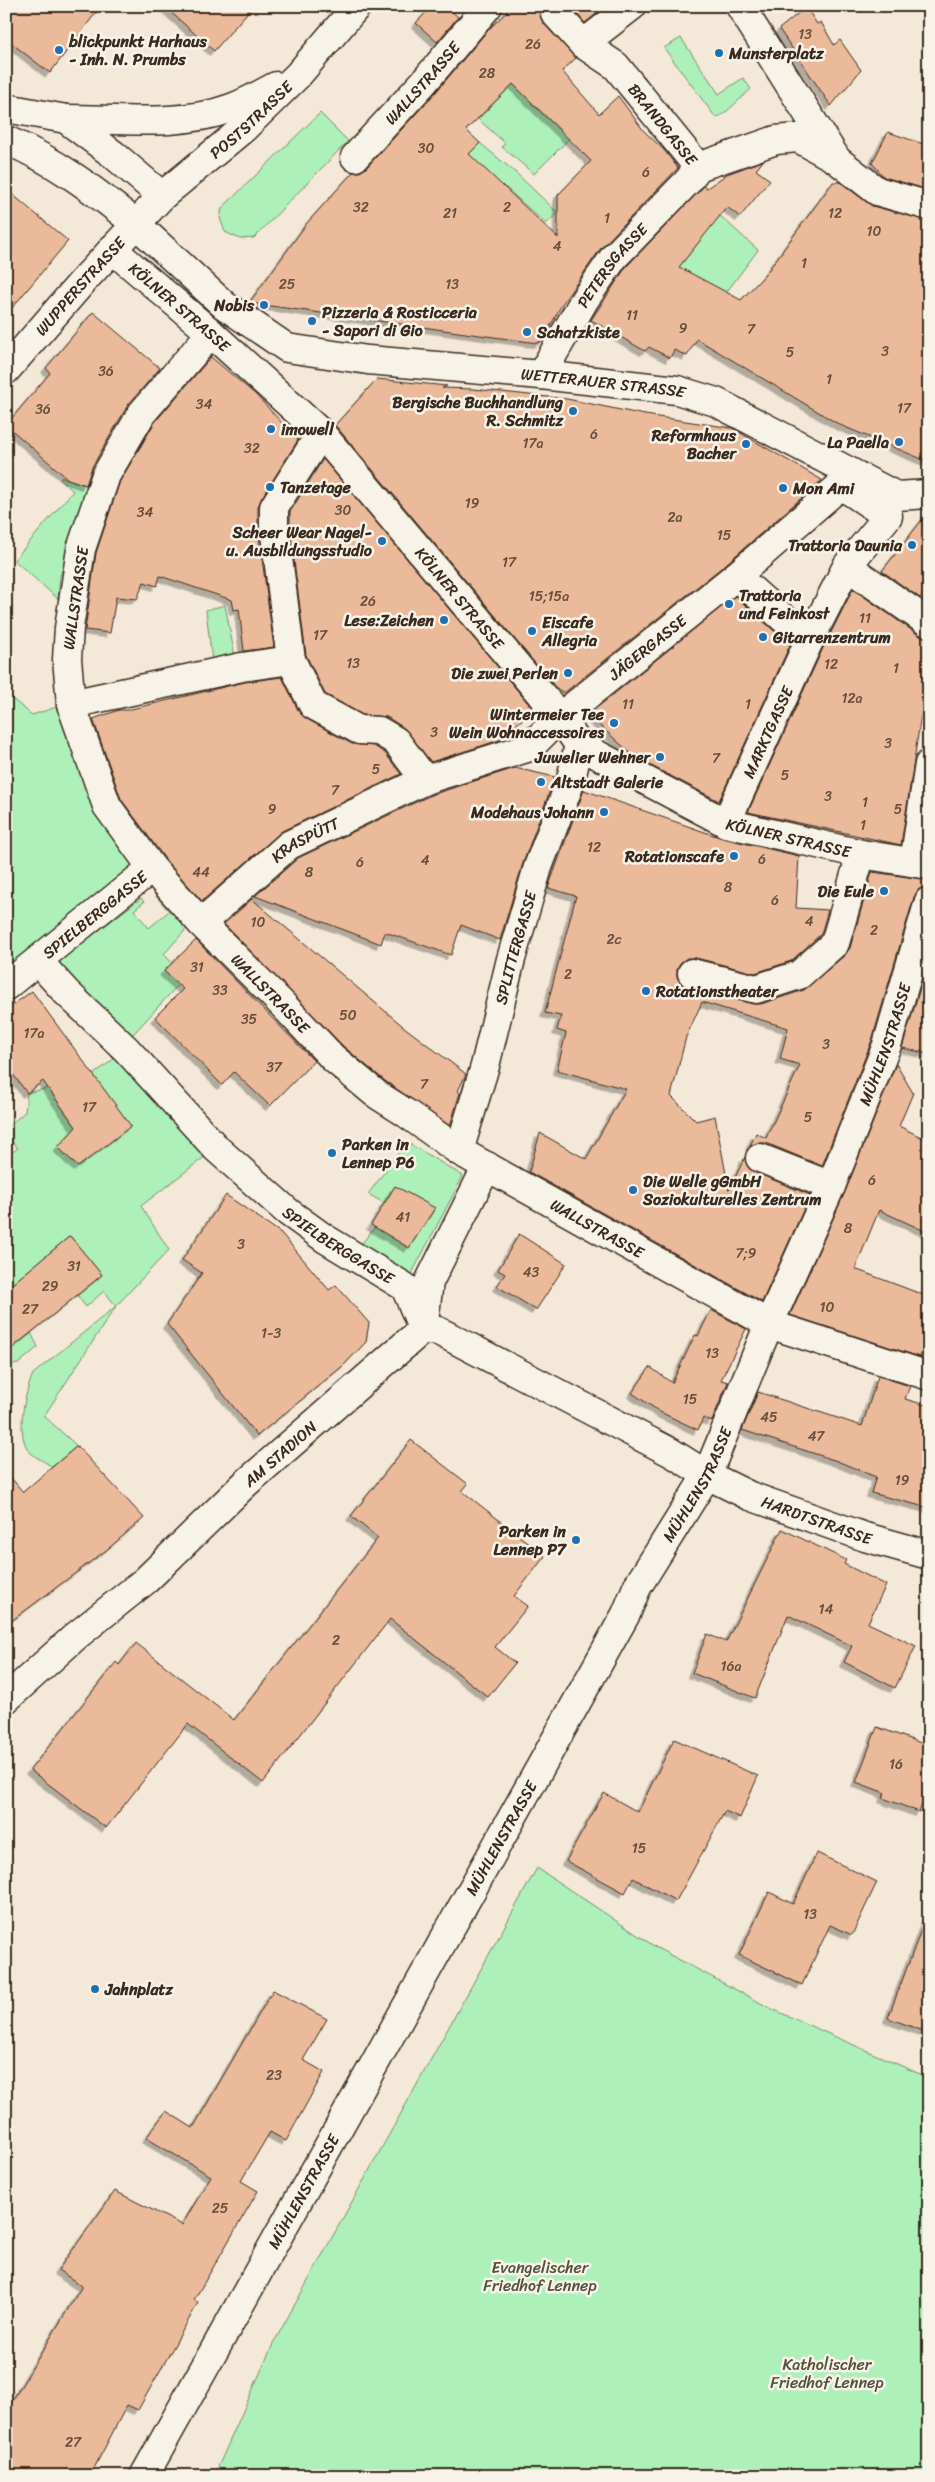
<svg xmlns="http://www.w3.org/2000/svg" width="935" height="2482" viewBox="0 0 935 2482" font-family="Sriracha,sans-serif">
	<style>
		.green { fill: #adf0b9; stroke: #748d6c }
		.building { fill: #eaba9a; stroke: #3b2a1e; fill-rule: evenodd; filter: url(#shadow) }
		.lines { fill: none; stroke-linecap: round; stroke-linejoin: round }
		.street-casing { stroke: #3b2a1e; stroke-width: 31 }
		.secondary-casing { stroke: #3b2a1e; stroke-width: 31 }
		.street { stroke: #f7f3e8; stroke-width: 28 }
		.secondary { stroke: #f7f3e8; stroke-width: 28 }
		.poi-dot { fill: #1f6fb2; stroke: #f7f3e8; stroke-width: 2 }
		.labels { text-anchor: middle; stroke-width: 5; stroke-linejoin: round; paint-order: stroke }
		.number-label { font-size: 14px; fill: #674e3d }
		.poi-label { font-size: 16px; font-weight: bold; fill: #3b2a1e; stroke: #f7f3e8; text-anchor: start }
		.street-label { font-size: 16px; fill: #3b2a1e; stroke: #f7f3e8 }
		.park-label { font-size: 16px; fill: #52523d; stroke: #f7f3e8 }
	</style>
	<defs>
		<filter id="shadow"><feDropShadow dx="-4.5" dy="4.5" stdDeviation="0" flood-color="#0004"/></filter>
	</defs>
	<rect width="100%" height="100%" fill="#f4e8d8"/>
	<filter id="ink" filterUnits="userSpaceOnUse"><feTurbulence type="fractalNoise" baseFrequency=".02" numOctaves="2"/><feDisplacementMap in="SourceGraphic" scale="10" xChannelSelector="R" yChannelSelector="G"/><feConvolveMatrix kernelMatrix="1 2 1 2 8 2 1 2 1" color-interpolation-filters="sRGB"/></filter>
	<g filter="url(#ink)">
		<path class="green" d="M681 38 719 94 743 78 751 89 725 113 716 118 664 48Z
			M521 76 539 95 531 103 569 139 534 174 502 147 505 143 478 119Z
			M320 113 348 141 254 238 240 239 225 232 220 218 222 208Z
			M480 143 516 173 558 213 546 224 505 187 483 211 448 175Z
			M696 194 758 250 725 294 679 267 697 244 669 221Z
			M62 477 91 487 60 576 58 599 14 560 73 491 60 479Z
			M225 605 235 657 212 661 206 610Z
			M6 694 32 715 60 706 137 862 6 968Z
			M161 889 191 924 164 954 172 963 164 971 178 985 125 1043 55 964 141 898 144 902 134 910 149 928 169 911 154 894Z
			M120 1054 207 1155 141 1206 169 1250 116 1306 44 1416 77 1446 52 1467C46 1462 34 1457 29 1451 15 1433 25 1393 33 1374L116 1306 104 1291 86 1307 77 1295 102 1275 70 1236 6 1289V1157L18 1148 6 1135V1128L25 1112 27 1093 48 1088 76 1127 79 1167 95 1153 93 1075Z
			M407 1142 463 1176 409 1279 358 1248 375 1227 409 1248 435 1209 395 1186 384 1203 368 1194Z
			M31 1333 38 1347 18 1364 6 1366V1353Z
			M537 1868 657 1948 772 2009 929 2078V2476H214L273 2344Z"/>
		<path class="building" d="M6 6H101L50 73 6 39Z
			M164 6H253L214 51Z
			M432 6H446L458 17 437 42 416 23Z
			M513 6H541L540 16 543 23 576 58 562 71 599 114 618 96 644 131 664 150 678 168 601 248 562 304 543 340 537 343 249 303 307 223 353 172H360L366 168 436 92 488 30ZM513 84 591 161 558 195V238L469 154 480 143 466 130Z
			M570 6H606L585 23Z
			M806 7 817 24 821 22 834 45 840 40 861 70 831 106 779 29Z
			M888 132 929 146V190L884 177 872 163Z
			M763 161 756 170 770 180 740 217 727 207 679 267 741 300 764 276 833 182H840L872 206 929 221V462L840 425 697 339 687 356 674 350 670 358 649 347 645 351 591 320 626 267 704 186 707 188 727 174Z
			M6 189 68 241 6 315Z
			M93 312 160 368 128 405 92 467 86 485 68 479 6 425 50 373 46 368Z
			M211 357 256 395 298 440 261 499 258 507V529L274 647 244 651 239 609 234 610 232 600 160 576 157 586 144 582 137 599 116 597 110 633 85 630 96 553 120 481 155 422Z
			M377 379 447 386 442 388 473 389 567 399 645 415 732 428 822 480 726 564 564 693 555 687 335 425Z
			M323 459 533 709 500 740 431 762 404 728 387 717 363 715 325 694 306 655 290 530V512Z
			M929 511V586L920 598 882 571Z
			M853 589 920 636 929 638V663L901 845 748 812 823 648Z
			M735 596 790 645 719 801 636 758 588 715Z
			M282 677 299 712 305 718 352 744 374 746 385 753 401 774 282 831 202 901 168 863 121 799 93 719 119 710H127L245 682Z
			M515 768 555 777 523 863 500 940 461 925 451 955 385 932 381 944 255 896 298 858 431 795Z
			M584 790 722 838 799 856 796 908 828 910 821 934 791 961 755 973 696 958H687L680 963 677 969V977L681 984 688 988 753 1004H761L804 990 845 955 850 948 872 872 929 880V886L919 889 914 897 872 1040 822 1166 766 1143H757L750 1146 756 1133 766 1138 800 1065 780 1059 788 1028 702 1002 686 1037 671 1096 696 1121 715 1116 729 1190 745 1157 748 1167 754 1172 810 1195 762 1302 529 1172 540 1133 586 1159 626 1089 557 1070 566 1033 557 1030 561 1016 545 1013 576 896 548 888Z
			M252 899 404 1027 466 1074 458 1091 460 1093 450 1126 385 1081 344 1047 224 924Z
			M196 940 314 1061 270 1106 234 1072 222 1085 155 1017 183 989 164 971Z
			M929 958V1054L902 1048Z
			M32 991 131 1126 78 1167 58 1147 76 1127 43 1081 27 1093 6 1065V1010Z
			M896 1064 913 1093 899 1126 929 1141V1233L879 1210 855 1269 929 1297V1333L920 1357 790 1315 845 1192Z
			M395 1186 435 1208 409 1248 371 1225Z
			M226 1195 281 1233 329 1290 336 1285 369 1323 366 1342 344 1365 257 1436 167 1324 202 1273 182 1260Z
			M519 1234 566 1264 536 1310 497 1286 505 1274 498 1270Z
			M70 1236 102 1275 6 1353V1289Z
			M711 1310 746 1329 721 1380 728 1382 712 1421 703 1418 698 1430 660 1412 632 1393 650 1367 672 1383 695 1335 698 1336Z
			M878 1376 910 1386 905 1399 929 1406V1508L871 1493 876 1477 837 1461 742 1430 758 1392 862 1426Z
			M411 1440 468 1484 462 1491 545 1556 514 1596 528 1606 495 1647 515 1663 488 1697 390 1619 263 1783 188 1724 106 1828 30 1770 116 1662 119 1665 136 1643 234 1720 378 1538 351 1516Z
			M77 1446 144 1518 109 1548 6 1625V1472L23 1492Z
			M782 1529 846 1560 844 1564 886 1585 868 1623 916 1646 895 1688 844 1662 852 1646 788 1615 755 1698 692 1673 707 1634 726 1642Z
			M877 1727 929 1746V1786L919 1812 883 1798 885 1793 856 1782Z
			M674 1739 758 1776 740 1818 725 1811 676 1901 633 1878 625 1893 566 1861 604 1793 638 1812Z
			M817 1853 877 1882 852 1935 830 1925 802 1985 739 1955 769 1892 793 1904Z
			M926 1917H929V2033L888 2018Z
			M273 1990 327 2019 303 2060 324 2072 286 2141 270 2132 241 2181 258 2191 194 2300 198 2303 138 2410 127 2405 90 2476H6V2411L82 2286 58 2270 115 2191 182 2225 211 2176 146 2138 166 2111 193 2128Z"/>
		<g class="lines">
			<defs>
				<g id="street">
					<path d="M740 6 837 160 877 191 929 206"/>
					<path id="s1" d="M555 13 583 44 616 66 698 167"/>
					<path d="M583 44 632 6"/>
					<path id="s2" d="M355 157 424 82 488 6"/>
					<path d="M698 167 776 140 798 138 836 159"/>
					<path id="s3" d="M136 224 224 305 287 348 368 360 541 375 677 390 716 402 896 496 929 494"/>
					<path id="s4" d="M112 249 211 333 321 433 560 717 579 745 726 823 861 854 929 865"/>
					<path id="s5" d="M211 333 142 413 106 475 81 549 69 628 67 659 71 704 107 806 152 868 201 923 284 1006 333 1058 376 1094 406 1113 459 1151 769 1324 929 1376"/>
					<path id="s6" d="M541 375 585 299 614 257 689 180 698 167"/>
					<path d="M841 485 888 516 847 566 809 641 736 576Z"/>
					<path d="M274 529V507L321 433"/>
					<path id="s7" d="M275 534 291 660 313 705 359 730 379 731 396 741 425 780 530 747 560 717 736 576"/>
					<path d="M847 566 929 623"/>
					<path d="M71 704 242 667 291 660"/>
					<path id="s8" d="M726 823 809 641"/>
					<path d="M914 862 929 764"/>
					<path id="s9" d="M201 923 289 845 425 780"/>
					<path id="s10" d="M38 961 66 992 126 1049 217 1149 288 1212 324 1238 405 1287 423 1329"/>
					<path d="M692 973 756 989 799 975 835 943 861 854"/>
					<path id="s11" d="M6 986 152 868"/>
					<path id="s12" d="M459 1151 485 1066 511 959 538 867 570 783 579 745"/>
					<path d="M760 1158 831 1186"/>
					<path id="s13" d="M423 1329 438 1331 452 1338 672 1453 707 1475 750 1496 865 1537 929 1555"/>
					<path id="s14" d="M6 1699 76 1636 146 1580 245 1484 423 1329 429 1282 487 1166"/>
					<path id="s15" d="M144 2476 626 1614 637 1587 707 1475 769 1324 831 1186 887 1045 929 901"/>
				</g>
				<g id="secondary">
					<path d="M6 108 66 119 114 155 162 196"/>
					<path d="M66 119C120 119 180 127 231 108 247 103 262 93 276 86"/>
					<path d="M6 140C56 161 94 190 136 224"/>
					<path id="s16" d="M6 370 84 280 162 196 244 128 298 75 357 6"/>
				</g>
			</defs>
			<use href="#street" class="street-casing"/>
			<use href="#secondary" class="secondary-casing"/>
			<use href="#street" class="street"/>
			<use href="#secondary" class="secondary"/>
		</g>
	</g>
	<g class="poi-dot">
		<circle cx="59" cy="50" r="5"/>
		<circle cx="719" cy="53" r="5"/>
		<circle cx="264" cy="305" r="5"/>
		<circle cx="312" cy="321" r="5"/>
		<circle cx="527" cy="332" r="5"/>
		<circle cx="573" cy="411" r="5"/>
		<circle cx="271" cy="429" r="5"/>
		<circle cx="899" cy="442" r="5"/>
		<circle cx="746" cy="444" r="5"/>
		<circle cx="270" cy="487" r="5"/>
		<circle cx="783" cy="488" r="5"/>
		<circle cx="382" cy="541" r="5"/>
		<circle cx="912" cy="545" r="5"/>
		<circle cx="729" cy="604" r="5"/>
		<circle cx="444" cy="620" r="5"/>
		<circle cx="532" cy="631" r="5"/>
		<circle cx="763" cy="637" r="5"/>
		<circle cx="568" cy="673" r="5"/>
		<circle cx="614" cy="723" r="5"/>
		<circle cx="660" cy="757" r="5"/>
		<circle cx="541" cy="782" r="5"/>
		<circle cx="604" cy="812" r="5"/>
		<circle cx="734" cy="856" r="5"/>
		<circle cx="884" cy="891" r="5"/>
		<circle cx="646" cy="991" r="5"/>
		<circle cx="332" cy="1153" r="5"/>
		<circle cx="633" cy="1190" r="5"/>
		<circle cx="576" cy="1540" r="5"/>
		<circle cx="95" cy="1989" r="5"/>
	</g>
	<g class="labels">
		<g class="number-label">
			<text x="805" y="39">13</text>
			<text x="533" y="49">26</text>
			<text x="487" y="78">28</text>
			<text x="426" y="153">30</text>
			<text x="646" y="177">6</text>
			<text x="361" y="212">32</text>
			<text x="507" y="212">2</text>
			<text x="450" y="218">21</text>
			<text x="835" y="218">12</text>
			<text x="607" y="223">1</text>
			<text x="874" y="236">10</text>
			<text x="557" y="251">4</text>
			<text x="804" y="268">1</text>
			<text x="287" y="289">25</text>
			<text x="452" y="289">13</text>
			<text x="632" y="320">11</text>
			<text x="683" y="333">9</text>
			<text x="751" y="334">7</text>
			<text x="885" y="356">3</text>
			<text x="790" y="357">5</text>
			<text x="106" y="376">36</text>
			<text x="829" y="384">1</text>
			<text x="204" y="409">34</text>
			<text x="904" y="413">17</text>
			<text x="43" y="414">36</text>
			<text x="594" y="439">6</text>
			<text x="533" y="448">17a</text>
			<text x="252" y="453">32</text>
			<text x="472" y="508">19</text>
			<text x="343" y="515">30</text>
			<text x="145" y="517">34</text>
			<text x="675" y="522">2a</text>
			<text x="724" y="540">15</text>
			<text x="509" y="567">17</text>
			<text x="549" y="601">15;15a</text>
			<text x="368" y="606">26</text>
			<text x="865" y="623">11</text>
			<text x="320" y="640">17</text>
			<text x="353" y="668">13</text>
			<text x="831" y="669">12</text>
			<text x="896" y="673">1</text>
			<text x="852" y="703">12a</text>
			<text x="628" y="709">11</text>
			<text x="748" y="709">1</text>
			<text x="434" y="737">3</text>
			<text x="888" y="748">3</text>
			<text x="716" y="763">7</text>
			<text x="376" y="774">5</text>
			<text x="785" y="780">5</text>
			<text x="335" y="795">7</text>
			<text x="828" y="801">3</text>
			<text x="865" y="807">1</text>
			<text x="272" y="814">9</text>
			<text x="898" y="814">5</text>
			<text x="863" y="830">1</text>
			<text x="594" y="852">12</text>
			<text x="762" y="864">6</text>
			<text x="425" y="865">4</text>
			<text x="360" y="867">6</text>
			<text x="201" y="877">44</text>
			<text x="309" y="877">8</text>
			<text x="728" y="892">8</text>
			<text x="775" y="905">6</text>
			<text x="809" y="926">4</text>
			<text x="258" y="927">10</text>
			<text x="874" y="935">2</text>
			<text x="614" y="944">2c</text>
			<text x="197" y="972">31</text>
			<text x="568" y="979">2</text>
			<text x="220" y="995">33</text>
			<text x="348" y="1020">50</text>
			<text x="249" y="1024">35</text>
			<text x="34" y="1038">17a</text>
			<text x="826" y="1049">3</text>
			<text x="274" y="1072">37</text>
			<text x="424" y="1089">7</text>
			<text x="89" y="1112">17</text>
			<text x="808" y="1122">5</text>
			<text x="872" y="1185">6</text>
			<text x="403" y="1222">41</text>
			<text x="848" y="1233">8</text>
			<text x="241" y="1249">3</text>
			<text x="746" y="1258">7;9</text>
			<text x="74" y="1271">31</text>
			<text x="531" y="1277">43</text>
			<text x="50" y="1291">29</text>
			<text x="827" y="1312">10</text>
			<text x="30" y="1314">27</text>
			<text x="271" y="1338">1-3</text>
			<text x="712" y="1358">13</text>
			<text x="690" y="1404">15</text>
			<text x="769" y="1422">45</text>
			<text x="816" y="1441">47</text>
			<text x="902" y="1485">19</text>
			<text x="826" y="1614">14</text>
			<text x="336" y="1645">2</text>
			<text x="731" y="1671">16a</text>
			<text x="896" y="1769">16</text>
			<text x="639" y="1853">15</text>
			<text x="810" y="1919">13</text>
			<text x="274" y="2080">23</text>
			<text x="220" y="2213">25</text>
			<text x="73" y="2447">27</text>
		</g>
		<g class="poi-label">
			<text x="69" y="47">blickpunkt Harhaus<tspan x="69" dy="18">- Inh. N. Prumbs</tspan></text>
			<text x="729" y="59">Munsterplatz</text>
			<text x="254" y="311" text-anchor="end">Nobis</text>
			<text x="322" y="318">Pizzeria &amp; Rosticceria<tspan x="322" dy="18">- Sapori di Gio</tspan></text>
			<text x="537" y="338">Schatzkiste</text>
			<text x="563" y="408" text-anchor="end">Bergische Buchhandlung<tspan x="563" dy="18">R. Schmitz</tspan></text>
			<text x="281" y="435">imowell</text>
			<text x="736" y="441" text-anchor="end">Reformhaus<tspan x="736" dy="18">Bacher</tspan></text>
			<text x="889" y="448" text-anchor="end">La Paella</text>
			<text x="280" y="493">Tanzetage</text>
			<text x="793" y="494">Mon Ami</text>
			<text x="372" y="538" text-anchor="end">Scheer Wear Nagel-<tspan x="372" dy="18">u. Ausbildungsstudio</tspan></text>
			<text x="902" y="551" text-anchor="end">Trattoria Daunia</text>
			<text x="739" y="601">Trattoria<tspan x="739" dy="18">und Feinkost</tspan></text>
			<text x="434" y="626" text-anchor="end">Lese:Zeichen</text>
			<text x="542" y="628">Eiscafe<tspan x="542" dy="18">Allegria</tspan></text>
			<text x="773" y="643">Gitarrenzentrum</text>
			<text x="558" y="679" text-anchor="end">Die zwei Perlen</text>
			<text x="604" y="720" text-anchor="end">Wintermeier Tee<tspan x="604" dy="18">Wein Wohnaccessoires</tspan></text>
			<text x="650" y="763" text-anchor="end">Juwelier Wehner</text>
			<text x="551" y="788">Altstadt Galerie</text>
			<text x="594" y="818" text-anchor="end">Modehaus Johann</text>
			<text x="724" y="862" text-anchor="end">Rotationscafe</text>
			<text x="874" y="897" text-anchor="end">Die Eule</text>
			<text x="656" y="997">Rotationstheater</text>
			<text x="342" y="1150">Parken in<tspan x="342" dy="18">Lennep P6</tspan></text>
			<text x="643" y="1187">Die Welle gGmbH<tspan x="643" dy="18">Soziokulturelles Zentrum</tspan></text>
			<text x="566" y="1537" text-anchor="end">Parken in<tspan x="566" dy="18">Lennep P7</tspan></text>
			<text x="105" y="1995">Jahnplatz</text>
		</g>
		<g class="street-label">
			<text dy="6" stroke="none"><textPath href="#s2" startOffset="100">WALLSTRASSE</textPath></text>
			<text dy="6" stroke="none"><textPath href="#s16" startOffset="351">POSTSTRASSE</textPath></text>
			<text dy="6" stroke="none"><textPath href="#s1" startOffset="156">BRANDGASSE</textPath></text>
			<text dy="6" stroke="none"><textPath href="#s6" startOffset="131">PETERSGASSE</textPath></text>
			<text dy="6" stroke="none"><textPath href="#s16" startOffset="112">WUPPERSTRASSE</textPath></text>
			<text dy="6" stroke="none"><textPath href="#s4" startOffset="89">KÖLNER STRASSE</textPath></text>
			<text dy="6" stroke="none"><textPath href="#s3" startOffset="514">WETTERAUER STRASSE</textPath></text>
			<text transform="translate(75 598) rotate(-82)" y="6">WALLSTRASSE</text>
			<text dy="6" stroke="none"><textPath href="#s4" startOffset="494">KÖLNER STRASSE</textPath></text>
			<text dy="6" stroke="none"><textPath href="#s7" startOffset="582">JÄGERGASSE</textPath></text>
			<text dy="6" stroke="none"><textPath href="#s8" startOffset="100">MARKTGASSE</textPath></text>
			<text dy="6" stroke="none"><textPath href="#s4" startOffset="914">KÖLNER STRASSE</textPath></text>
			<text dy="6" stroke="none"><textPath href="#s9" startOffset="134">KRASPÜTT</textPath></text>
			<text dy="6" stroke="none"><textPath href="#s11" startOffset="114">SPIELBERGGASSE</textPath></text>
			<text dy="6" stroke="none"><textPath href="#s12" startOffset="211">SPLITTERGASSE</textPath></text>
			<text dy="6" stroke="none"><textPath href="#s5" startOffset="769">WALLSTRASSE</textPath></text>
			<text dy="6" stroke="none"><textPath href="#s15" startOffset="1615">MÜHLENSTRASSE</textPath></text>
			<text dy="6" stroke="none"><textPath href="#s5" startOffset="1174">WALLSTRASSE</textPath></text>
			<text dy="6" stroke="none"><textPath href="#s10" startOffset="415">SPIELBERGGASSE</textPath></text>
			<text dy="6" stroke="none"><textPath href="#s14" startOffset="368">AM STADION</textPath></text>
			<text dy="6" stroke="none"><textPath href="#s15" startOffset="1136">MÜHLENSTRASSE</textPath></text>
			<text dy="6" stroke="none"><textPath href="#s13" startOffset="439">HARDTSTRASSE</textPath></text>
			<text dy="6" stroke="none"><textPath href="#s15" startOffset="731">MÜHLENSTRASSE</textPath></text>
			<text dy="6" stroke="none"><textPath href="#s15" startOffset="326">MÜHLENSTRASSE</textPath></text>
		</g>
		<g class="park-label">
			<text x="540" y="2273">Evangelischer<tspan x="540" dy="18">Friedhof Lennep</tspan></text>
			<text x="827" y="2370">Katholischer<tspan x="827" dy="18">Friedhof Lennep</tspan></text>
		</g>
	</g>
	<rect width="935" height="2482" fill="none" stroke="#f7f3e8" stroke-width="25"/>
	<rect x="12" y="12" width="910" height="2457" fill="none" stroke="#3b2a1e" stroke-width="2" filter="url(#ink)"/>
</svg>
